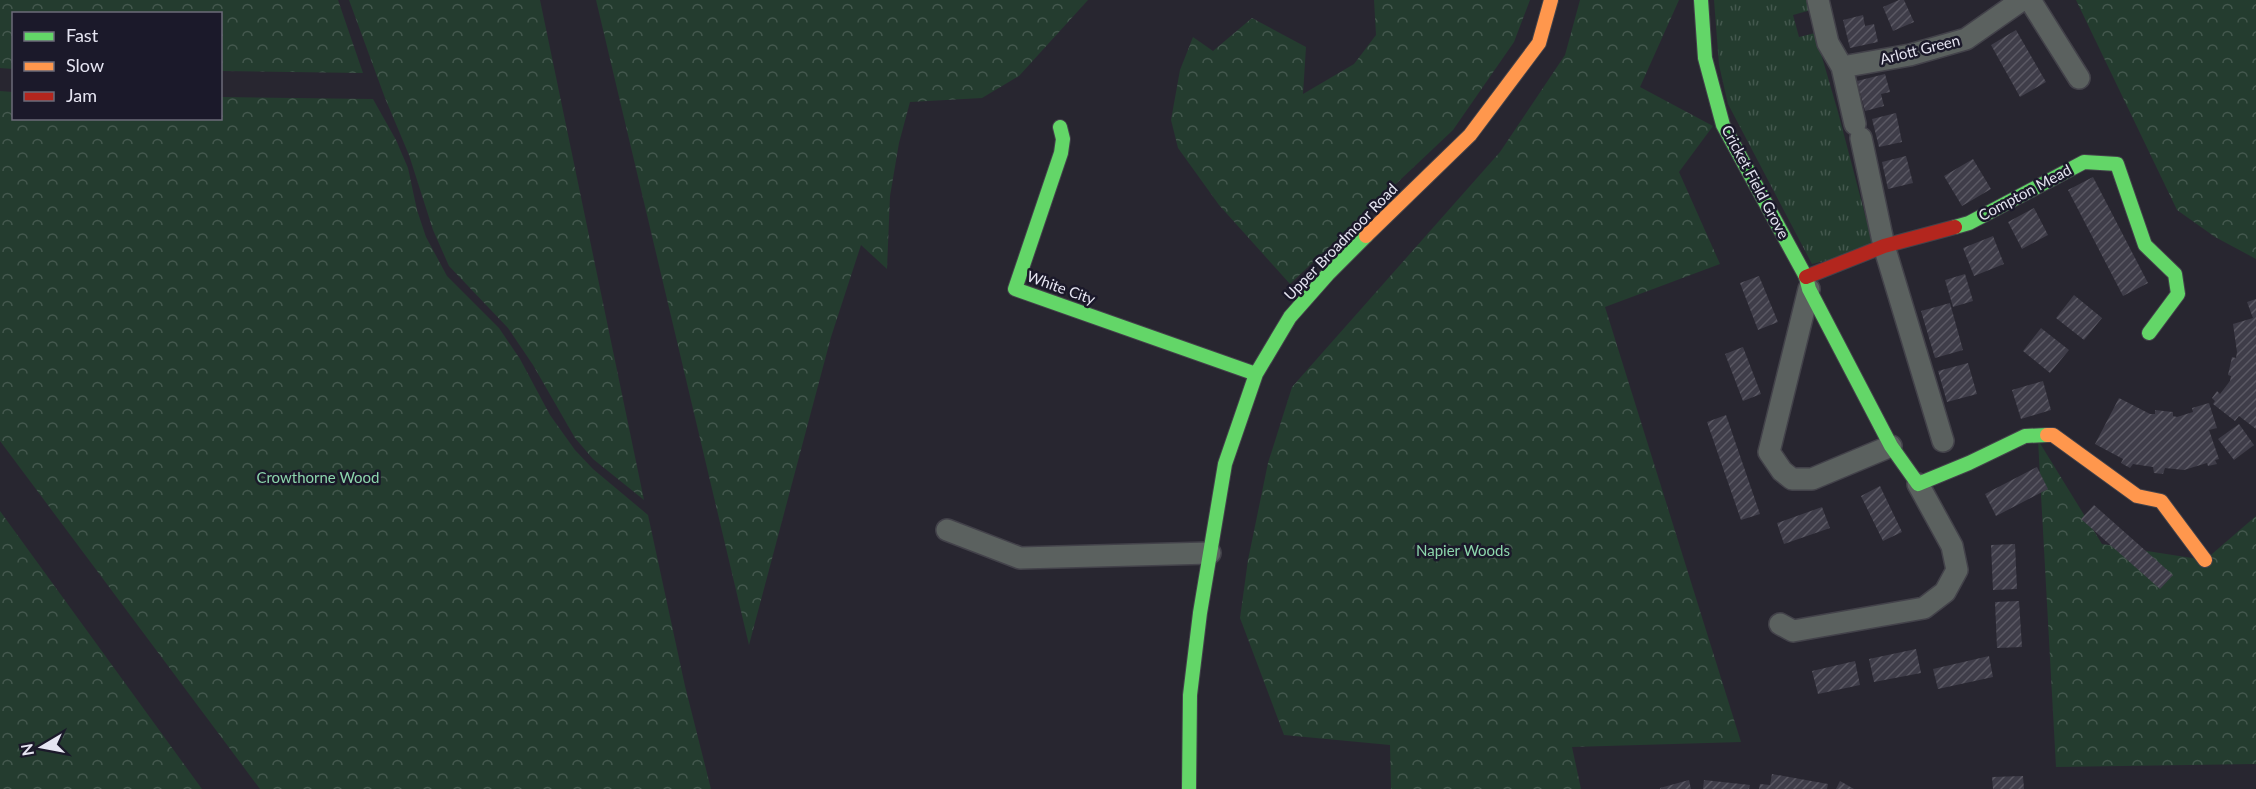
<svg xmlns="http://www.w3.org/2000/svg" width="2256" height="789" viewBox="0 0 2256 789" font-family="Lato,sans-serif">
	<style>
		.forest { fill: url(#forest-crowns) }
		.park { fill: url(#park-tufts) }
		.building { fill: url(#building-hatch) }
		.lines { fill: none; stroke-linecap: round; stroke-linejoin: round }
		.street-casing { stroke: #43424a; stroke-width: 24 }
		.fast-casing { stroke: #43424a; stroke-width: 16 }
		.slow-casing { stroke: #43424a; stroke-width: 16 }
		.jam-casing { stroke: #43424a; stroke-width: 16 }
		.street { stroke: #5b615f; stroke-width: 21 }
		.fast { stroke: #63d668; stroke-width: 14 }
		.slow { stroke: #ff974d; stroke-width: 14 }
		.jam { stroke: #b3261e; stroke-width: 14 }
		.labels { text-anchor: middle; stroke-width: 5; stroke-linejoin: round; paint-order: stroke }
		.street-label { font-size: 15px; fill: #e6e5f2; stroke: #1b192a }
		.park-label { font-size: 15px; fill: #8cd6ac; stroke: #1b192a }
	</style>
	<defs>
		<pattern id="forest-crowns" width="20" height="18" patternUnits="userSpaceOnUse" patternTransform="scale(1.5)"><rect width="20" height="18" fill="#243c2f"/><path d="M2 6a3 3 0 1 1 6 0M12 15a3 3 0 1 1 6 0" fill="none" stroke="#44584e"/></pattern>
		<pattern id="park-tufts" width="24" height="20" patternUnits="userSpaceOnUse" patternTransform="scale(1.5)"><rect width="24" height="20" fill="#243c2f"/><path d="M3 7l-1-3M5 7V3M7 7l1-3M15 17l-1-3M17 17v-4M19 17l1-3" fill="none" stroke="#44584e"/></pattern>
		<pattern id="building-hatch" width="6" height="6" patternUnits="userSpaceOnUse" patternTransform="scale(1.5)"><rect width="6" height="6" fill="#3f3d49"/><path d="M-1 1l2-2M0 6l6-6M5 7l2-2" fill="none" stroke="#5b5964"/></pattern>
	</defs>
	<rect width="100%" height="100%" fill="#282630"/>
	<path class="forest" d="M0 0H338L363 73 221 71 220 14H14L13 69 0 68Z
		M349 0H540L644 500 593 459 575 438 533 365 508 328 449 266 433 230 409 155 385 98Z
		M596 0H1088L1019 76 982 98 910 102 899 143 890 196 887 269 861 245 831 337 749 645Z
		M1374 0H1530L1514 42 1453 130 1290 284 1219 205 1178 148 1171 120 1180 70 1193 37 1213 51 1252 18 1306 47 1303 94 1354 64 1376 35Z
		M1580 0H1679L1640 87 1713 126 1679 172 1720 264 1605 307 1741 742 1572 747 1581 789H1391L1390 745 1284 735 1240 618 1248 560 1268 463 1292 387 1500 152 1565 55Z
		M2076 0H2256V259L2215 237 2177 210Z
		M0 91 13 92 14 118H220L221 97 373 99 396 140 408 168 417 210 426 237 447 276 499 328 520 359 550 415 575 450 593 469 648 515 685 686 711 789H260L0 441Z
		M2038 440 2102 544 2205 560 2256 516V764L2056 767Z
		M0 511 202 789H0Z"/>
	<path class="park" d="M1714 0H1808L1811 10 1793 15 1799 37 1815 33 1838 112 1874 249 1812 264 1728 104 1719 65Z"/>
	<path class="building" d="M1899 0H1904L1914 22 1893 31 1883 7Z
		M1863 15 1865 26 1874 24 1878 42 1850 48 1843 20Z
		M2016 30 2046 82 2020 97 1991 45Z
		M1885 74 1890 92 1881 94 1884 106 1865 111 1857 81Z
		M1896 113 1902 142 1879 147 1872 119Z
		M1906 156 1913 183 1888 189 1882 162Z
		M1973 159 1991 189 1962 206 1944 176Z
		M2093 177 2148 283 2123 296 2068 190Z
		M2034 208 2048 235 2022 249 2008 222Z
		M1993 236 2004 264 1974 276 1963 248Z
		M1965 274 1973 301 1953 307 1945 280Z
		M1759 276 1778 322 1758 330 1740 283Z
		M2074 295 2102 318 2084 340 2056 318Z
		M2256 299V429L2239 416 2235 421 2213 404 2215 401 2212 398 2217 391 2220 394 2230 381 2231 376 2228 375 2232 357 2236 358 2237 352 2233 324 2253 318 2247 302Z
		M1950 303 1963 350 1935 358 1921 311Z
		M2041 328 2069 350 2050 373 2023 351Z
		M1743 347 1761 394 1743 401 1725 354Z
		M1968 363 1977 394 1947 402 1938 371Z
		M2043 381 2051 410 2021 419 2012 390Z
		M2119 398 2150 414H2155V410L2173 412V416L2177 417 2193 412 2192 408 2209 403 2217 428 2209 430 2219 459 2215 460 2217 464 2208 466 2207 463 2184 470 2165 468 2163 474 2154 473 2153 467 2133 464 2130 468 2121 463 2123 459 2095 444Z
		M1726 415 1760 514 1741 520 1707 422Z
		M2239 424 2254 445 2234 460 2218 439Z
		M2037 467 2048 489 1996 516 1985 494Z
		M1880 486 1902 532 1883 541 1861 496Z
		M2094 505 2173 575 2160 589 2081 519Z
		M1822 507 1830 528 1784 544 1777 523Z
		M2015 544 2017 589 1993 590 1991 545Z
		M2019 601 2022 647 1997 648 1995 602Z
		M1916 649 1921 673 1874 682 1869 659Z
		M1989 656 1993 677 1938 689 1933 669Z
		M1855 661 1860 685 1818 694 1812 671Z
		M1772 774 1828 784 1827 789H1759L1760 784 1770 785Z
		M2023 776 2024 789H1993L1992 777Z
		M1689 780 1691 789H1660V788Z
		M1704 780 1750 785 1749 789H1703Z
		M1840 781 1854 789H1836Z"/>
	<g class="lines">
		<defs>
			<path id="street" d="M1818 0 1828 43 1842 67 1910 55 1966 39 2022 0
				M2030 0 2079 78
				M1842 67 1855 124
				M1861 138 1884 246 1943 441
				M1809 289 1769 452 1782 471 1792 479H1812L1891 446
				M947 530 1020 558 1210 553
				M1780 624 1793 631 1924 608 1945 592 1957 570 1952 546 1918 484"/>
			<path id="fast" d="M1701 0 1705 58 1723 125 1806 277 1809 289 1891 446 1918 484 1969 463 2025 436 2047 435
				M1060 127 1063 139 1061 153 1015 289 1256 374
				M1955 227 1969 223 2084 162 2117 164 2145 245 2175 274 2178 294 2149 333
				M1189 789 1190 695 1200 613 1225 464 1256 374 1290 317 1328 274 1366 236"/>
			<path id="slow" d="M1366 236 1470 135 1539 43 1551 0
				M2047 435H2053L2137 496 2161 501 2205 560"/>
			<path id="jam" d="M1806 277 1884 246 1955 227"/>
		</defs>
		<use href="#street" class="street-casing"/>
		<use href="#fast" class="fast-casing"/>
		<use href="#slow" class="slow-casing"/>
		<use href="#jam" class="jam-casing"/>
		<use href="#street" class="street"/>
		<use href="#fast" class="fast"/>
		<use href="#slow" class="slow"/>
		<use href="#jam" class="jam"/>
	</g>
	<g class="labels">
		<g class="street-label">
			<text transform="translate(1920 50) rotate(-14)" y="5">Arlott Green</text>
			<text transform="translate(1755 182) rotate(62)" y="5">Cricket Field Grove</text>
			<text transform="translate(2025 193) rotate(-28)" y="5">Compton Mead</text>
			<text transform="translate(1341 242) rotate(-46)" y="5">Upper Broadmoor Road</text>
			<text transform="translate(1061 288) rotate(20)" y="5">White City</text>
		</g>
		<g class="park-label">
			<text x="318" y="483">Crowthorne Wood</text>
			<text x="1463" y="556">Napier Woods</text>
		</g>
	</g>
	<rect x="12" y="12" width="210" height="108" fill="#1b192a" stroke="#6c6b7a" stroke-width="1.5"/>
	<rect x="24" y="32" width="30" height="9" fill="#63d668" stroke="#6c6b7a" stroke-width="1.5"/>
	<text x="66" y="42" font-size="18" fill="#e6e5f2">Fast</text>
	<rect x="24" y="62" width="30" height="9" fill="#ff974d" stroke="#6c6b7a" stroke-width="1.5"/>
	<text x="66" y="72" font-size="18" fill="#e6e5f2">Slow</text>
	<rect x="24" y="92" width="30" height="9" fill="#b3261e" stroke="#6c6b7a" stroke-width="1.5"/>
	<text x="66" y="102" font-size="18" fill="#e6e5f2">Jam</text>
	<g transform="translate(42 747) rotate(260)" stroke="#1b192a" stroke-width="4.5" paint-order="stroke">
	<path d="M0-4.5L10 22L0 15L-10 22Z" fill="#e6e5f2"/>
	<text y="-9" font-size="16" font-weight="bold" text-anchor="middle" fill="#e6e5f2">N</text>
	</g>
</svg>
